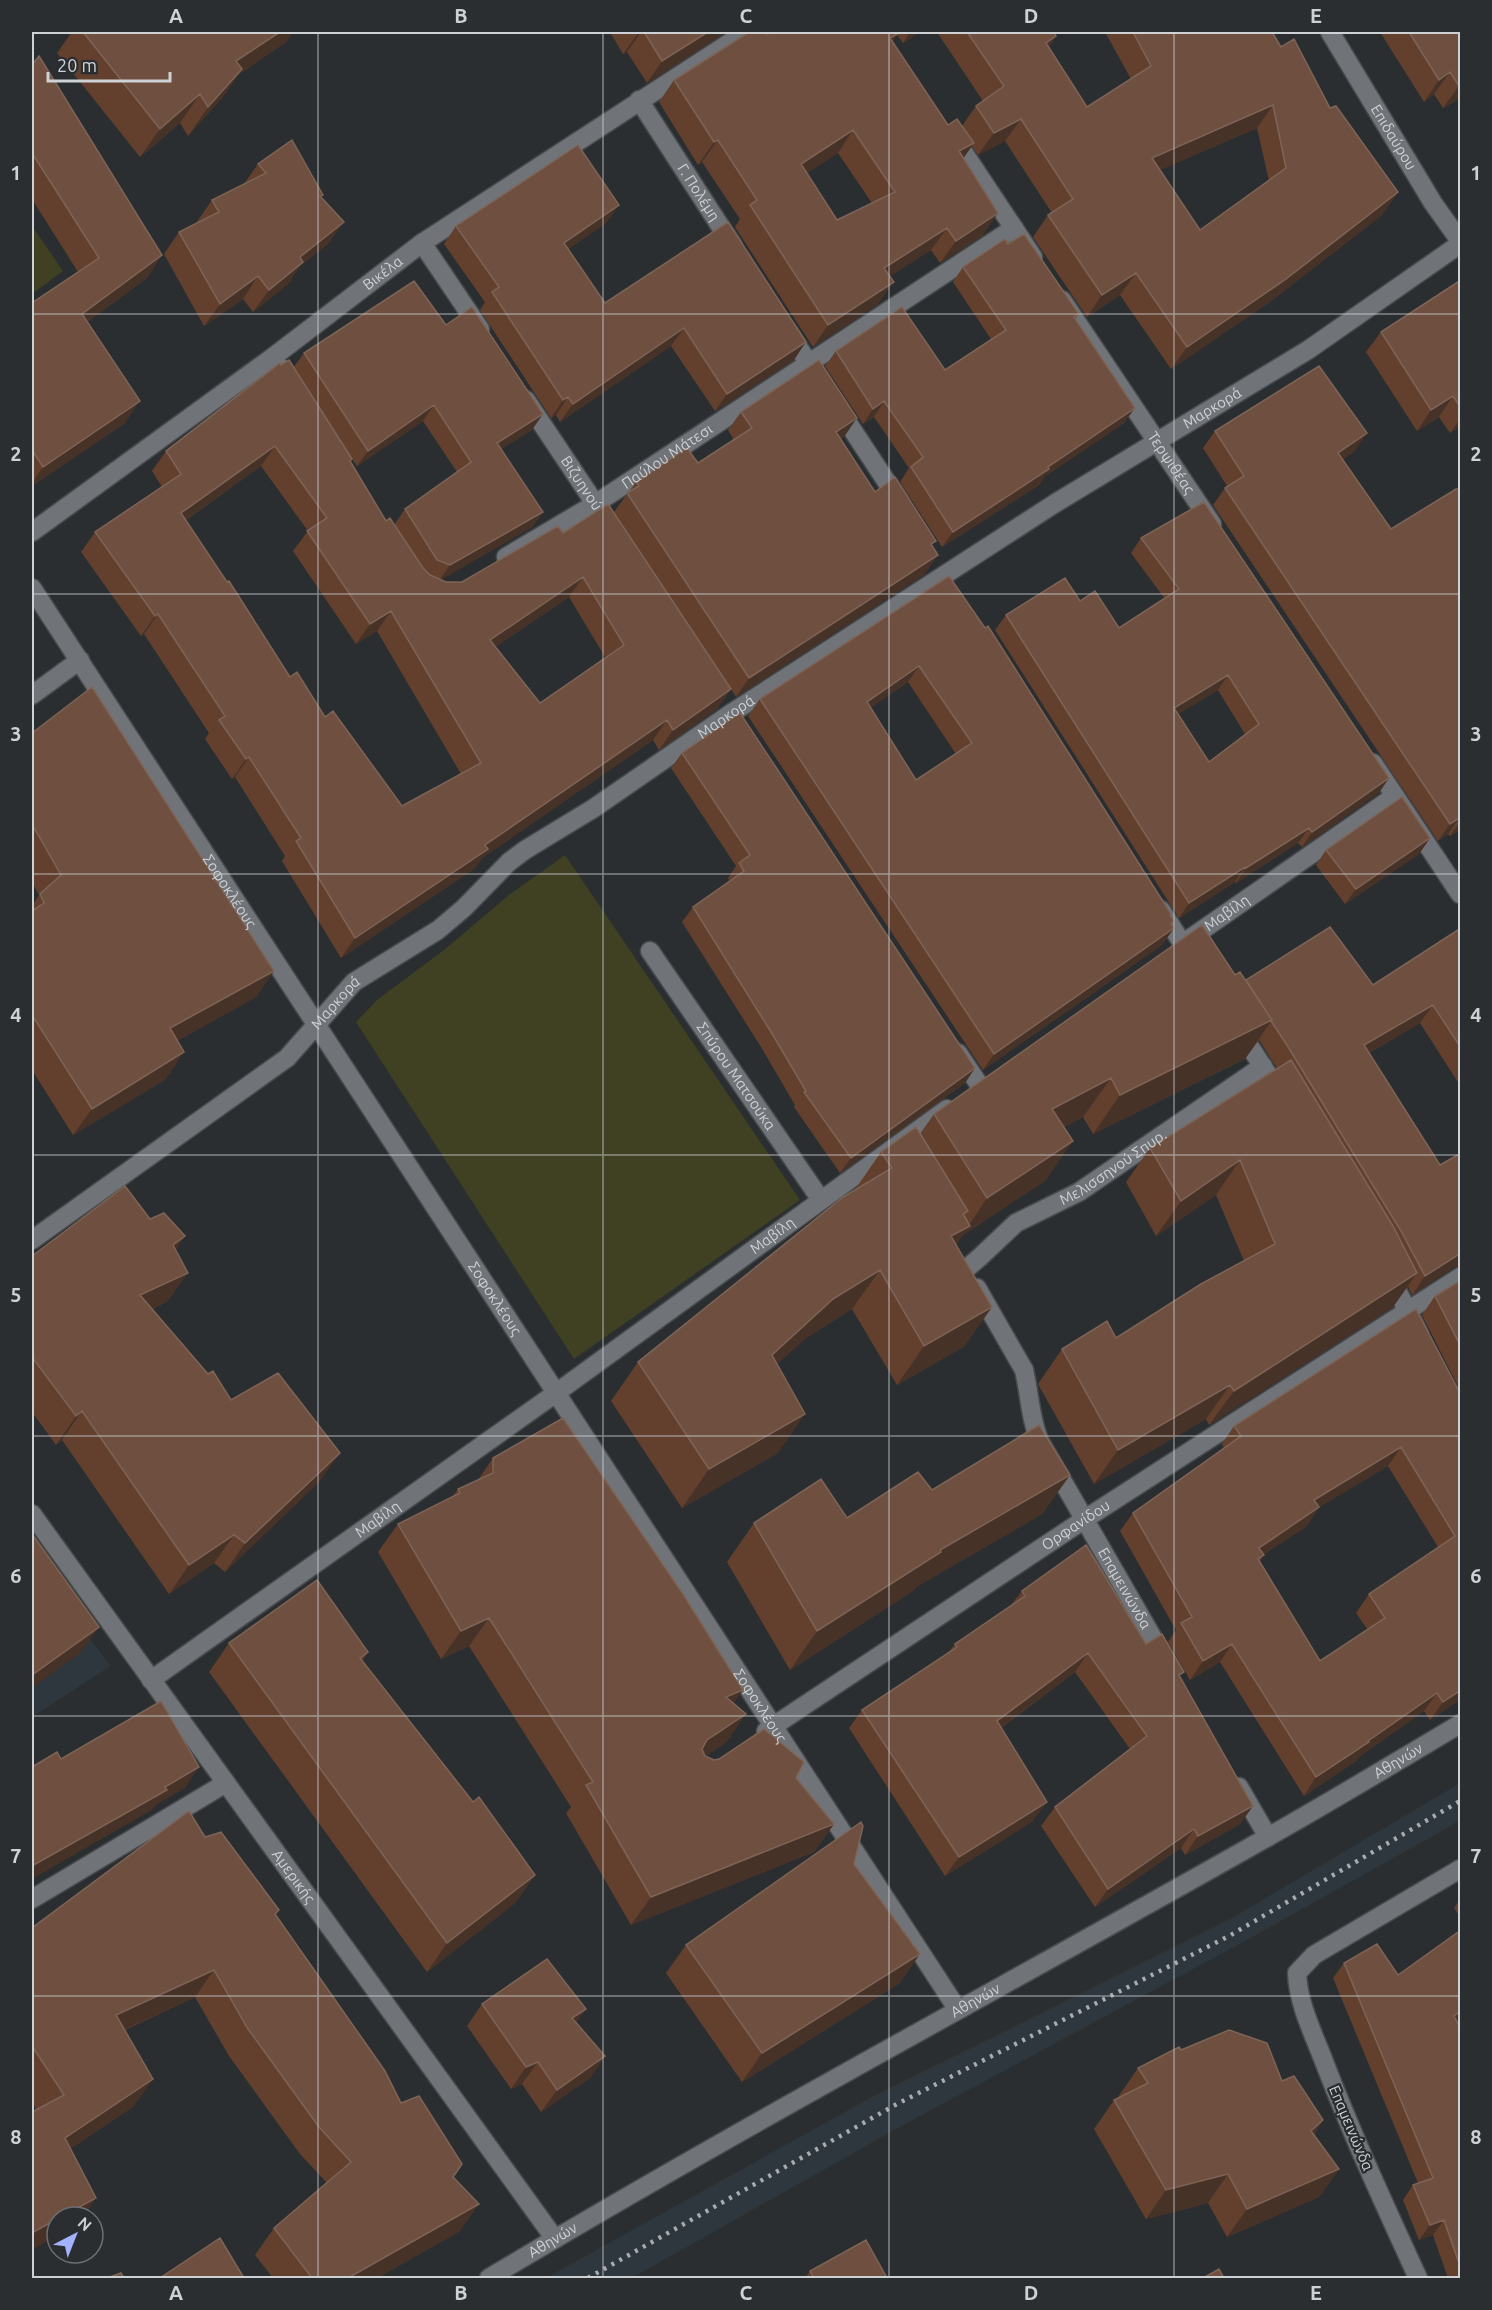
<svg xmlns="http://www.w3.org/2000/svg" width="1492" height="2310" viewBox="0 0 1492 2310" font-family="Ubuntu,sans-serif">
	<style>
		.built { fill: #2e363e }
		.green { fill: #3f4122 }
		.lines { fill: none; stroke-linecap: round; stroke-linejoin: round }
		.lane-casing { stroke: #484b4d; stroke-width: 21 }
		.street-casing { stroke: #484b4d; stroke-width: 21 }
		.secondary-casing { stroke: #484b4d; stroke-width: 21 }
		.lane { stroke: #707479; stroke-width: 18 }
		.street { stroke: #707479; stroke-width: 18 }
		.secondary { stroke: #707479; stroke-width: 18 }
		.rail { stroke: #a9acae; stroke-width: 4.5; stroke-dasharray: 3 6; stroke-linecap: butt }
		.wall { fill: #63402e; fill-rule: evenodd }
		.shaded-wall { fill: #473228 }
		.building { fill: #6f5040; stroke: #7e6457; stroke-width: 1.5; fill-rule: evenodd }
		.grid { fill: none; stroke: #cfd2d4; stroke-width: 1.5; stroke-opacity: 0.55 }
		.labels { text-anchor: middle; stroke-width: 4.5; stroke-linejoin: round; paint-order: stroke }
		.street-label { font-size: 15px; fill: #cfd2d4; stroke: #2a2e31 }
		.neatline { fill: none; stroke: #cfd2d4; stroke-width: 2 }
		.grid-label { font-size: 20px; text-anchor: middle; font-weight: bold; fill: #cfd2d4 }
	</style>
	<rect width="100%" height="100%" fill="#2a2e31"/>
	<path class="built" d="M32 1565 111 1666 32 1717Z
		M1460 1783V1820L1444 1830 1245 1941 898 2128 632 2278H546L872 2097 1232 1918Z"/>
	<path class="green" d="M32 226 63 271 32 294Z
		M565 855 800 1200 574 1359 356 1022 377 1000 444 950 509 895Z"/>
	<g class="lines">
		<defs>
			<path id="lane" d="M977 1288 1024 1370"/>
			<g id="street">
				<path id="s1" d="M1330 32 1433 203 1460 241"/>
				<path id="s2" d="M639 100 733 246"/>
				<path d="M422 243 480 329"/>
				<path d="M787 330 823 385"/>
				<path d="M273 357 291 386"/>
				<path id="s3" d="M526 400 612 529"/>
				<path d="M838 408 900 502"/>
				<path id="s4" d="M32 532 273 357 422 243 746 32"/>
				<path id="s5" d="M506 557 595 504 1014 228"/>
				<path id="s6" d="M32 588 958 2010"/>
				<path d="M32 695 80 660"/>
				<path d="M1161 910 1193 960"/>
				<path id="s7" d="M1185 942 1395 796"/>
				<path id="s8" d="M650 951 821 1200"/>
				<path d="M1239 1030 1280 1093"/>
				<path d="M958 1053 980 1086"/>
				<path id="s9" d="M32 1240 287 1058 354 982 438 930 464 908 509 862 525 850 594 808 733 712 1054 504 1308 350 1460 244"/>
				<path id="s10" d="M966 1269 980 1257 1016 1223 1079 1192 1263 1066"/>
				<path d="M1390 1276 1419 1334"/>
				<path id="s11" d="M1024 1370C1030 1395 1030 1419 1040 1442L1165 1659"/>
				<path id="s12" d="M32 1514 555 2239"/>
				<path id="s13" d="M151 1680 556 1393 947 1109"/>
				<path id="s14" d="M766 1731 1085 1519 1460 1277"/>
				<path d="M1239 1787 1268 1837"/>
				<path d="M32 1899 226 1783"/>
				<path id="s15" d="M489 2278C744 2125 1007 1985 1266 1838 1332 1801 1396 1762 1460 1724"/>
				<path d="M1418 2278C1386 2208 1353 2137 1325 2064 1314 2035 1298 2004 1297 1973L1314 1955 1460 1869"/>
			</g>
			<g id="secondary">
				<path d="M952 135 1033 257"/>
				<path id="s16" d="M1062 300 1212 524"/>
				<path d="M1373 763 1460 894"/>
			</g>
		</defs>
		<use href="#lane" class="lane-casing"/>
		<use href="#street" class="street-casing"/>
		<use href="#secondary" class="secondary-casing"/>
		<use href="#lane" class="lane"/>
		<use href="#street" class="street"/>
		<use href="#secondary" class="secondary"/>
		<path class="rail" d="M588 2278 897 2104 1229 1936 1460 1801"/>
	</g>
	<path class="wall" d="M72 32H293L286 42 238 75 222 98 188 136 180 123 140 157 57 53Z
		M610 32H726L647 83 627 52 623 54Z
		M771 32H920L903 43 897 35 892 42 948 125 962 126 976 106 983 101 937 32H1054L1056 36 1049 47 1087 107 1131 79 1105 32H1272L1281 47 1398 192 1382 215 1271 301 1171 369 1120 295 1087 317 1033 237 1048 215 1052 213 1005 141 978 155 972 146 963 158 983 235 940 263 931 250 890 276 878 304 813 347 735 227 740 219 702 162 698 165 659 102 674 80ZM1257 128 1269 181 1200 230 1160 170ZM838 153 872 203 837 220 807 173Z
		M1380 32H1461V98L1443 108 1434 94 1424 102Z
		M32 65 162 255 147 278 87 322 125 423 32 486V303L78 272 32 199Z
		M258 164 321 197 328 244 300 266 288 284 253 312 243 299 204 326 164 254 179 232 196 223 212 200 244 184Z
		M619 205 606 223 568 249 605 303 794 360 715 411 671 346 560 422 556 415 551 418 480 310 485 302 444 244 456 226Z
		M1008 244 1079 314 1075 319 1124 423 1044 477 1039 485 942 547 900 482 909 468 874 417 863 424 825 366 836 351 945 370 991 339 953 282 963 267Z
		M1461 280V426L1450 433 1439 417 1417 431 1366 352 1381 332Z
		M446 325 532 430 501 449 543 512 532 527 440 580 446 582H462L563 533 614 512 636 482 698 463 734 440 728 430 741 412 844 437 840 439 875 492 932 547 925 574 736 697 731 689 717 709 659 750 653 740 482 858 474 869 341 958 282 861 285 856 235 777 232 779 205 739 209 733 144 634 141 636 81 552 95 532 162 487 152 471 166 451 281 365 293 368 304 353ZM423 421 457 472 405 509 394 525 386 521 350 462 352 459 357 466ZM261 466 308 531 293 551 356 644 377 631 461 774 402 806 290 677 186 520ZM569 597 605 657 540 703 495 647Z
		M1215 431 1355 451 1343 459 1391 529 1461 489V830L1450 836 1448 834 1438 841 1213 505 1225 488 1227 486 1203 448Z
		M1141 538 1379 793 1302 847 1298 843 1236 883 1235 882 1179 918 995 630 1006 615 1080 601 1119 628 1165 599 1131 553ZM1218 690 1245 734 1209 762 1178 714Z
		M949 576 1170 916 1171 924 1174 928 1162 945 983 1070 748 716 760 699ZM908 682 956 754 916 780 870 708Z
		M32 733 274 971 256 997 177 1041 166 1079 73 1135 32 1070V906L39 895 32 882Z
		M682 753 975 1068 965 1083 840 1173 794 1107 795 1105 761 1047 682 922 693 907 730 881 728 878 736 866 671 768Z
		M1430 838 1419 854 1345 904 1316 865 1326 850Z
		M1461 928V1087L1420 1023 1369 1053 1454 1267 1412 1295 1408 1286 1393 1307 1209 1425 1206 1419 1094 1484 1038 1384 1062 1349 1116 1338 1244 1261 1216 1195 1156 1236 1126 1182 1150 1148 1277 1068 1259 1040 1245 1059 1093 1134 1083 1117 1064 1127 1046 1180 963 1235 956 1245 965 1346 897 1385 852 1309 806 1338 777 1364 778 1453 682 1508 611 1401 638 1362 854 1191 881 1152 920 1134 934 1114 1235 975 1246 980 1373 985Z
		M150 1219 185 1236 175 1250 168 1301 152 1309 208 1374 231 1400 320 1481 225 1572 214 1563 169 1594 62 1440 56 1445 32 1412V1256Z
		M1461 1280V1392L1422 1315 1435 1296Z
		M1461 1395V1699L1430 1720 1424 1711 1359 1757 1356 1761 1304 1796 1220 1662 1190 1680 1168 1642 1176 1630 1120 1531 1133 1513 1224 1448 1222 1444 1234 1426ZM1388 1466 1438 1547 1369 1594 1356 1613 1368 1630 1320 1661 1260 1561 1264 1554 1307 1526 1319 1507Z
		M493 1458 733 1703 727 1742 705 1756 714 1760 796 1778 834 1824 814 1852 631 1925 566 1813 571 1807 469 1646 441 1659 378 1552 398 1524 453 1496 458 1489 478 1480Z
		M1070 1475 1042 1514 916 1587 913 1591 790 1670 727 1562 754 1523 847 1518 932 1490Z
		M1022 1591 1146 1644 1180 1677 1253 1806 1240 1824 1185 1855 1181 1848 1095 1907 1041 1826 1055 1807 1130 1749 1075 1672 1001 1728 1033 1821 945 1876 849 1728 862 1710 948 1653 955 1644 1011 1605Z
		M229 1643 368 1652 362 1661 473 1802 535 1875 515 1903 427 1972 209 1672Z
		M205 1837 275 1914 401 2103 453 2177 460 2231 377 2278H273L255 2255 274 2228 327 2183 300 2154 229 2056 195 1997 125 2030 134 2106 70 2149 96 2198 83 2217H57L36 2109 32 2102V1928Z
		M854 1864 900 1983 742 2082 666 1973 686 1945Z
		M1461 1898V1919L1454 1908Z
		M1344 1963 1456 2021 1461 2029V2278H1448L1433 2235 1419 2240 1403 2200 1413 2185 1418 2183 1333 1978Z
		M482 2004 586 2009 576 2022 605 2056 590 2078 541 2112 522 2084 511 2089 467 2026Z
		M1181 2050 1282 2081 1323 2120 1314 2134 1339 2169 1319 2197 1227 2237 1208 2203 1146 2219 1094 2129 1114 2100 1119 2098 1118 2097 1138 2068Z
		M810 2271 887 2278H805Z"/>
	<path class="shaded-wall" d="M280 32H293L286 42 238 75 222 98 188 136 208 107 236 61Z
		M639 32H641L627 52 623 54Z
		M708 32H726L647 83 662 61Z
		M910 32H920L903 43Z
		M899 33 884 55 890 38Z
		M1056 36 1041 58 1046 43Z
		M1450 72 1434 94 1424 102 1439 80Z
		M1461 85V98L1443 108 1459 86Z
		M200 94 180 123 140 157 160 129Z
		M1273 105 1257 128 1137 180 1152 158Z
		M1021 119 1005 141 978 155 994 133Z
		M853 130 838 153 786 187 801 164Z
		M718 140 702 162 698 165 714 142Z
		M974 143 958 166 959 151Z
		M1398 192 1382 215 1271 301 1171 369 1187 347Z
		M619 205 606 223 551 261 564 243Z
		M998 213 983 235 940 263 956 241Z
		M344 222 328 244 300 266 288 284 253 312 269 290 300 257Z
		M947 228 931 250 869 290 884 268Z
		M162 255 147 278 66 337 82 314Z
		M1136 273 1120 295 1087 317 1102 295Z
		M258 276 243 299 204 326 220 304Z
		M894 282 878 304 813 347 828 325Z
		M684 328 671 346 560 422 573 404Z
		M806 342 794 360 715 411 727 394Z
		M1453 396 1439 417 1417 431 1431 410Z
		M568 397 556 415 551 418 563 400Z
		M140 401 125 423 32 486V483L43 467Z
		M884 401 874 417 863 424 873 409Z
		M434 405 423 421 357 466 368 451Z
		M1135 408 1124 423 1044 477 1039 485 942 547 953 532Z
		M543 414 532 430 487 458 497 443Z
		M857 418 844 437 823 451 836 432Z
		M1461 418V426L1450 433Z
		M1367 433 1355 451 1326 470 1338 453Z
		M275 446 261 466 167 533 181 513Z
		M543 512 532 527 439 581 450 565Z
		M938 555 925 574 736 697 749 678Z
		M583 577 569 597 476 660 490 640Z
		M391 611 377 631 356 644 370 624Z
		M158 614 144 634 141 636 155 616Z
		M919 666 908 682 855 718 867 702Z
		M1228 675 1218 690 1163 723 1174 708Z
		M731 689 717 709 659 750 673 730Z
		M667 720 653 740 482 858 474 869 341 958 355 938 485 845Z
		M249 757 235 777 232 779 246 759Z
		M1389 778 1379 793 1302 847 1312 832Z
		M1460 817 1448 834 1438 841 1450 824Z
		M1461 821V830L1450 836Z
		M1309 828 1298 843 1236 883 1246 868Z
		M1430 838 1419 854 1345 904 1356 889Z
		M1245 867 1235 882 1179 918 1189 903Z
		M1174 921 1163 936 1174 928 1162 945 983 1070 994 1054Z
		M274 971 256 997 152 1055 170 1028Z
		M1433 1005 1420 1023 1351 1063 1364 1045Z
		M1272 1020 1245 1059 1093 1134 1120 1095Z
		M184 1052 166 1079 73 1135 92 1109Z
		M975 1068 965 1083 840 1173 851 1158Z
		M1111 1078 1083 1117 1025 1148 1052 1109Z
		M1073 1141 1046 1180 963 1235 942 1265 951 1236 967 1228 987 1198Z
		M1240 1160 1216 1195 1156 1236 1181 1201Z
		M185 1236 165 1264 173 1245Z
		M1461 1253V1267H1454L1412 1295 1425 1276Z
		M880 1270 852 1309 806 1338 744 1394 772 1355 833 1299Z
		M188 1273 168 1301 120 1324 140 1295Z
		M1417 1273 1393 1307 1209 1425 1234 1391Z
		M992 1307 965 1346 897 1385 924 1346Z
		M1230 1385 1206 1419 1094 1484 1118 1450Z
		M82 1411 62 1440 56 1445 76 1416Z
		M805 1414 778 1453 682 1508 709 1469Z
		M1401 1447 1388 1466 1301 1518 1314 1500Z
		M340 1453 320 1481 225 1572 245 1543Z
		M1070 1475 1042 1514 916 1587 913 1591 790 1670 817 1631 940 1550Z
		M1319 1507 1307 1526 1247 1566 1259 1548Z
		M234 1535 214 1563 169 1594 189 1565Z
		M489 1618 469 1646 441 1659 461 1631Z
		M99 1627 80 1653 32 1688V1675Z
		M1232 1644 1220 1662 1190 1680 1203 1661Z
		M1088 1653 1075 1672 984 1740 997 1721Z
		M743 1690 723 1718 726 1697Z
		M1461 1690V1699L1430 1720 1443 1702Z
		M1437 1693 1424 1711 1359 1757 1356 1761 1304 1796 1316 1777Z
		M746 1714 727 1742 687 1768 707 1740Z
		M199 1767 185 1788 156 1805 152 1810 32 1879V1866Z
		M1047 1802 1033 1821 945 1876 959 1857Z
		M1253 1806 1240 1824 1185 1855 1198 1836Z
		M834 1824 814 1852 631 1925 651 1897Z
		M1194 1829 1181 1848 1095 1907 1108 1889Z
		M535 1875 515 1903 427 1972 447 1943Z
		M920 1954 900 1983 742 2082 762 2053Z
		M214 1970 195 1997 97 2042 116 2015Z
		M586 2009 570 2031 572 2018Z
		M1461 2011V2018L1443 2031 1454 2016Z
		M605 2056 590 2078 541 2112 557 2090Z
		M538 2062 522 2084 511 2089 526 2067Z
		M153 2079 134 2106 46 2165 65 2138Z
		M1323 2120 1303 2149 1311 2131Z
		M1339 2169 1319 2197 1227 2237 1247 2209Z
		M1228 2174 1208 2203 1146 2219 1166 2190Z
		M96 2198 83 2217H61Z
		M479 2204 460 2231 377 2278H348Z
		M57 2219V2236L32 2250V2233Z
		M1444 2220 1433 2235 1419 2240 1430 2225Z"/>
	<path class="building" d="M83 32H280L236 61 242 69 208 107 200 94 160 129Z
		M644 32H708L662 61Z
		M749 32H768L767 34 771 32H899V33L890 38 948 125 957 119 974 143 959 151 998 213 956 241 947 228 884 268 894 282 828 325 750 205 757 200 718 140 714 142 674 80ZM853 130 895 192 837 220 801 164Z
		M967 32H1054L1056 36 1046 43 1087 107 1151 66 1133 32H1272L1281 47 1294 39 1330 108 1336 106 1398 192 1286 279 1187 347 1136 273 1102 295 1048 215 1073 199 1021 119 994 133 976 106 1004 86ZM1273 105 1286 168 1200 230 1152 158Z
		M1409 32H1461V85L1459 86 1450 72 1439 80Z
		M39 56 162 255 82 314 140 401 43 467 32 450V303L99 258 32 153V65Z
		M292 140 323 195 320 196 344 222 300 257 303 262 269 290 258 276 220 304 179 232 219 212 212 200 266 173 258 164Z
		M578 145 619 205 564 243 605 303 728 222 806 342 727 394 684 328 573 404 568 397 563 400 492 292 499 287 456 226Z
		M1024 234 1079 314 1074 317 1135 408 1048 467 1049 469 953 532 911 467 923 457 884 401 873 409 836 351 902 307 945 370 1006 330 963 267 1005 239 1008 244Z
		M1461 280V408L1453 396 1431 410 1381 332Z
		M414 281 446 325 472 307 543 414 497 443 543 512 450 565 437 560 405 509 471 462 434 405 368 451 304 353Z
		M289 360 352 459 350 461 386 521 390 518 423 568 430 575 446 582H462L558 526 563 533 608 504 731 689 673 730 667 720 485 845 488 849 355 938 296 841 301 838 249 757 246 759 219 720 225 716 158 614 155 616 95 532 181 474 166 451 280 363 281 365ZM275 446 327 518 307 531 370 624 391 611 481 763 402 806 333 711 325 717 297 672 290 677 229 581 227 582 181 513ZM583 577 624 645 540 703 490 640Z
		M819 360 857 418 836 432 875 492 895 477 936 541 931 544 938 555 749 678 627 493 639 486 636 482 687 448 698 463 752 428 741 412Z
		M1319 366 1367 433 1338 453 1391 529 1456 489H1461V817L1450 824 1225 488 1244 476 1215 431Z
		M1204 502 1389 778 1312 832 1309 828 1246 868 1245 867 1189 903 1006 615 1065 578 1080 601 1095 591 1119 628 1179 589 1141 538ZM1228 675 1259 724 1209 762 1174 708Z
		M949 576 985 628 988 626 1171 914 1170 915 1174 921 1171 923 1174 928 994 1054 760 699ZM919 666 972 743 916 780 867 702Z
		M92 687 274 971 170 1028 184 1052 92 1109 32 1015V911L44 903 40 894 61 875 32 824V733Z
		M740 713 975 1068 851 1158 804 1092 806 1091 771 1032 693 907 744 871 739 863 750 855 682 753Z
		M1402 797 1430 838 1356 889 1326 850Z
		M1202 925 1235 975 1240 972 1272 1020 1120 1095 1111 1078 1052 1109 1073 1141 987 1198 934 1114Z
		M1330 927 1373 985 1461 928V1048L1433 1005 1364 1045 1440 1165 1461 1153V1253L1425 1276 1401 1231 1285 1042 1271 1021 1272 1020 1246 980Z
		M1291 1060 1393 1226 1417 1273 1234 1391 1230 1385 1118 1450 1062 1349 1107 1321 1116 1338 1201 1284 1275 1244 1240 1160 1181 1201 1150 1148Z
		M916 1127 968 1211 963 1214 970 1226 951 1236 992 1307 924 1346 880 1270 833 1299 772 1355 805 1414 709 1469 638 1362 843 1197 892 1168 881 1152Z
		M125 1186 150 1219 164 1213 185 1236 173 1245 188 1273 140 1295 208 1374 213 1371 231 1400 278 1373 340 1453 245 1543 234 1535 189 1565 82 1411 76 1416 32 1357V1256Z
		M1461 1280V1347L1435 1296Z
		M1416 1309 1461 1395V1690L1443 1702 1437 1693 1368 1741 1369 1742 1316 1777 1232 1644 1203 1661 1181 1623 1192 1617 1133 1513 1241 1436 1234 1426ZM1401 1447 1455 1536 1369 1594 1385 1618 1320 1661 1258 1559 1264 1555 1259 1548 1319 1507 1314 1500Z
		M563 1418 683 1594 743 1690 726 1697 746 1714 707 1740 702 1749 705 1756 714 1760 719 1759 764 1729 804 1762 796 1778 834 1824 651 1897 586 1785 593 1782 489 1618 461 1631 398 1524 460 1493 458 1489 493 1473V1458Z
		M1039 1425 1070 1475 940 1550 941 1552 817 1631 754 1523 821 1479 847 1518 918 1472 932 1490Z
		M32 1534 99 1627 32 1675Z
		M1086 1545 1146 1644 1162 1634 1184 1672 1179 1675 1253 1806 1198 1836 1194 1829 1108 1889 1055 1807 1147 1736 1088 1653 997 1721 1047 1802 959 1857 862 1710 957 1647 955 1644 1025 1596 1022 1591Z
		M317 1580 368 1652 360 1658 473 1802 479 1797 535 1875 447 1943 229 1643Z
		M161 1701 199 1767 165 1787 167 1790 32 1866V1767L57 1752 61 1759Z
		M189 1811 205 1837 221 1832 279 1910 275 1914 385 2071 401 2103 419 2096 462 2164 453 2177 479 2204 348 2278H312L274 2228 351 2162 319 2127 248 2029 214 1970 116 2015 153 2079 65 2138 96 2198 61 2217H57V2219L32 2233V2112L64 2095 32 2046V1928Z
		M861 1822 863 1826 854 1864 920 1954 762 2053 686 1945Z
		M1461 1930V2011L1454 2016 1461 2029V2269L1444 2220 1430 2225 1413 2185 1433 2178 1344 1963 1377 1944 1398 1975Z
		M547 1959 586 2009 572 2018 605 2056 557 2090 538 2062 526 2067 482 2004Z
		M1229 2030 1267 2043 1282 2081 1294 2076 1323 2120 1311 2131 1339 2169 1247 2209 1228 2174 1166 2190 1114 2100 1148 2083 1138 2068 1179 2047 1181 2050Z
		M220 2238 244 2278H160Z
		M866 2240 887 2278H814L810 2271Z
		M1219 2269 1224 2278H1203Z
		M121 2273 124 2278H107Z"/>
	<path class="grid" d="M318 32V2278M603 32V2278M889 32V2278M1174 32V2278M32 314H1460M32 594H1460M32 874H1460M32 1155H1460M32 1436H1460M32 1716H1460M32 1996H1460"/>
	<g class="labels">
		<g class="street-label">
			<text dy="5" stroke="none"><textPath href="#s1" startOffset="123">Επιδαύρου</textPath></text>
			<text dy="5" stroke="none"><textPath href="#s2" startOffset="110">Γ. Πολέμη</textPath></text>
			<text dy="5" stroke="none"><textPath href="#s4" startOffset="436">Βικέλα</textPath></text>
			<text dy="5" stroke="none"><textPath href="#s9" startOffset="1449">Μαρκορά</textPath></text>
			<text dy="5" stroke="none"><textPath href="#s5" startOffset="190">Παύλου Μάτεσι</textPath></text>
			<text dy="5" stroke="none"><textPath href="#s16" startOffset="196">Τερψιθέας</textPath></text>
			<text dy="5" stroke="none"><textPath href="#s3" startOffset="100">Βιζυηνού</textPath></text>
			<text dy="5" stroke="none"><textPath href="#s9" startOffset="873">Μαρκορά</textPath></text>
			<text dy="5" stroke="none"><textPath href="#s6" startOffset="362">Σοφοκλέους</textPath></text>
			<text dy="5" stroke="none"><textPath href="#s7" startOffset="51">Μαβίλη</textPath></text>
			<text dy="5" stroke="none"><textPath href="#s9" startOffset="387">Μαρκορά</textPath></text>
			<text dy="5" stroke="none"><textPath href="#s8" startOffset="152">Σπύρου Ματσούκα</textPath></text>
			<text dy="5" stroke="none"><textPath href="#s10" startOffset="180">Μελισσηνού Σπυρ.</textPath></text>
			<text dy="5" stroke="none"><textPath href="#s13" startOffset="764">Μαβίλη</textPath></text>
			<text dy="5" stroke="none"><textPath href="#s6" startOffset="848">Σοφοκλέους</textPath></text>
			<text dy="5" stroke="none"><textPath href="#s13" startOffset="278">Μαβίλη</textPath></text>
			<text dy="5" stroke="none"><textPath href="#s14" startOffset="372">Ορφανίδου</textPath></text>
			<text dy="5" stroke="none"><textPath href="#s11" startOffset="243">Επαμεινώνδα</textPath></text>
			<text dy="5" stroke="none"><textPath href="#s6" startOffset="1334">Σοφοκλέους</textPath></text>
			<text dy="5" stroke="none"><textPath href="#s15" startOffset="1046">Αθηνών</textPath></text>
			<text dy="5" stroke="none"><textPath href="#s12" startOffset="447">Αμερικής</textPath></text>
			<text dy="5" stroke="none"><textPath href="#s15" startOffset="560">Αθηνών</textPath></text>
			<text transform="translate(1351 2128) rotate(67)" y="5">Επαμεινώνδα</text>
			<text dy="5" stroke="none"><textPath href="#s15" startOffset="74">Αθηνών</textPath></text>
		</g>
	</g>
	<rect width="1492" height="2310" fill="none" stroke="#2a2e31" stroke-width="66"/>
	<g transform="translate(75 2235) rotate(42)"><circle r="28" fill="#2a2e31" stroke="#6c7072" stroke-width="1.5"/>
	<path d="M0-4.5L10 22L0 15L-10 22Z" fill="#a2b2fd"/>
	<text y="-9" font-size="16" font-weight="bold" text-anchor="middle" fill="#cfd2d4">N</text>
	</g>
	<path d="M48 72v9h122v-9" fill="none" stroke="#cfd2d4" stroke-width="3"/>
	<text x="57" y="72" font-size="18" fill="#cfd2d4" stroke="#2a2e31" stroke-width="4.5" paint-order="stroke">20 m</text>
	<rect x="33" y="33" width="1426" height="2244" class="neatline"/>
	<g class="grid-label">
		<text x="176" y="23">A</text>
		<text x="461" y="23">B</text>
		<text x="746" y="23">C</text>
		<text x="1031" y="23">D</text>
		<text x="1316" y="23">E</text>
		<text x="16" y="180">1</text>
		<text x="1476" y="180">1</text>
		<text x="16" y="461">2</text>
		<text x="1476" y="461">2</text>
		<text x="16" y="741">3</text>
		<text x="1476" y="741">3</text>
		<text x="16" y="1022">4</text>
		<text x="1476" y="1022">4</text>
		<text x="16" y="1302">5</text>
		<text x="1476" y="1302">5</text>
		<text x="16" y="1583">6</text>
		<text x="1476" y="1583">6</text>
		<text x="16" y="1863">7</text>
		<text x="1476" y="1863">7</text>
		<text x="16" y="2144">8</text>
		<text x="1476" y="2144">8</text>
		<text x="176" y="2300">A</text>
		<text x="461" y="2300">B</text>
		<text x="746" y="2300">C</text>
		<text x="1031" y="2300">D</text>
		<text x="1316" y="2300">E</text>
	</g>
</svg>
